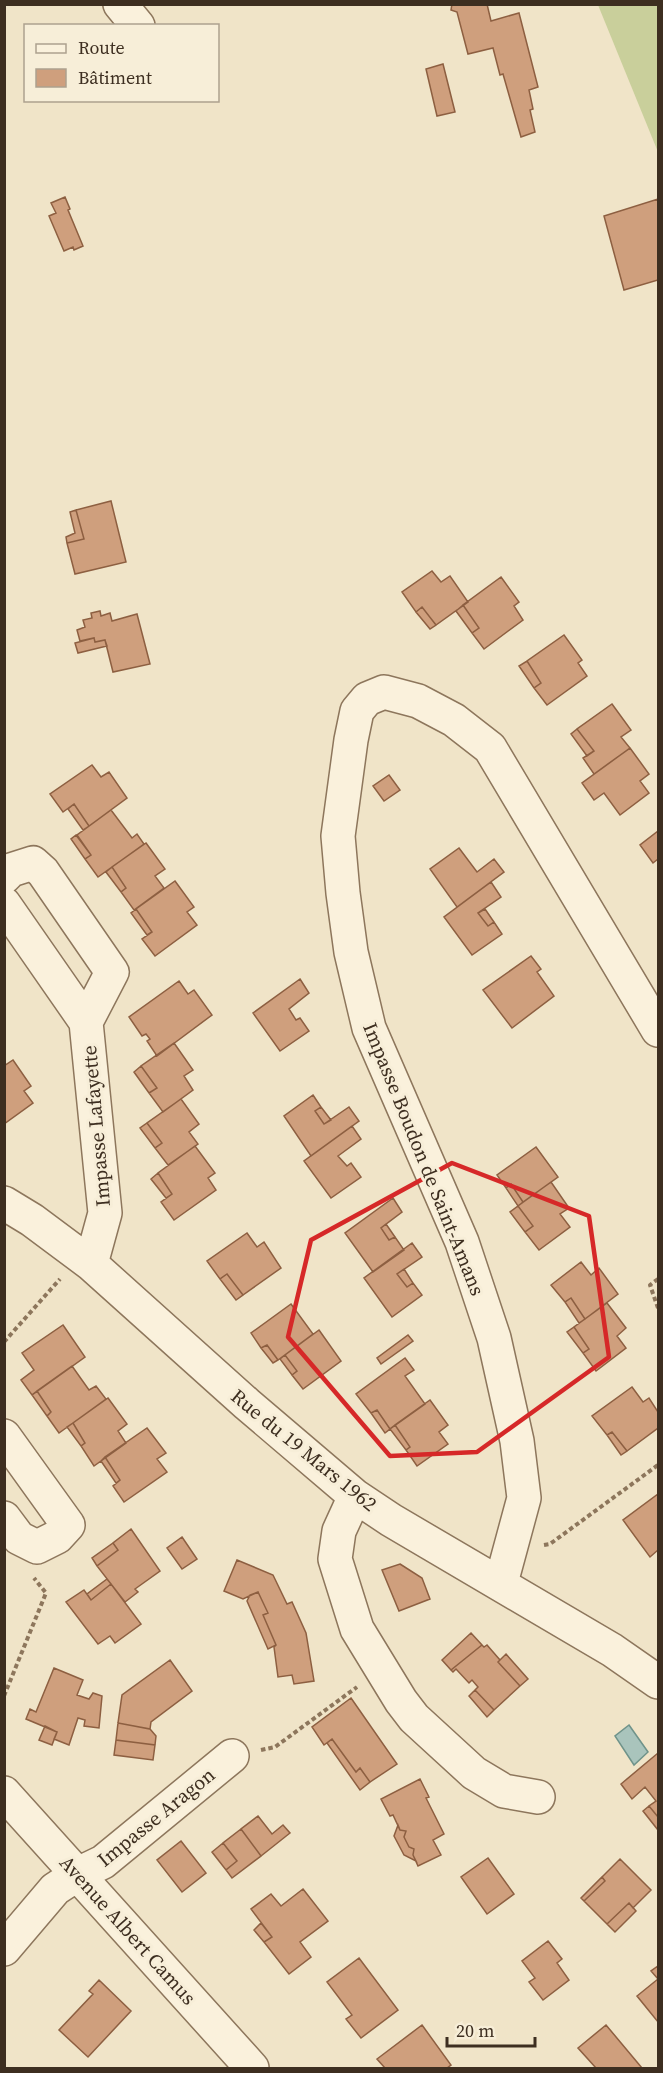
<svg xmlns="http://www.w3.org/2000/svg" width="663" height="2073" viewBox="0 0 663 2073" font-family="'Source Serif 4',serif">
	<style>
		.green { fill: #c9cf9b }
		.water { fill: #a9c4bc; stroke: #6f938a; stroke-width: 1.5 }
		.building { fill: #cf9f7d; stroke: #8d5f41; stroke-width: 1.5 }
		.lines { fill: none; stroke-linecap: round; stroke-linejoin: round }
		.minor-casing { stroke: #8d765c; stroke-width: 36 }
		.path { stroke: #8d765c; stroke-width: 4; stroke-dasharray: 4.5 3; stroke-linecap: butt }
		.minor { stroke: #faf1dc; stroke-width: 33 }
		.marked { fill: none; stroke: #d62828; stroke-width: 4.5; stroke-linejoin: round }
		.labels { text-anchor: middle; stroke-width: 6; stroke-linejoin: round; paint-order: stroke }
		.street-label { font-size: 20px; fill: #3d2e20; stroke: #f7eed8 }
	</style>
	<rect width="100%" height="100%" fill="#f0e4c8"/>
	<path class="green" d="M598 5H658V152Z"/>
	<path class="water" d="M629 1725 648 1752 634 1765 615 1736Z"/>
	<path class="building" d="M452 4H487L491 21 519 13 538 87 529 90 533 109 530 110 535 132 521 137 503 74 500 75 493 48 468 54 457 12 451 10Z
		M443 64 455 112 437 116 426 69Z
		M65 197 70 209 68 210 83 246 74 250 73 247 64 251 49 216 56 213 51 203Z
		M658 199V280L624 290 604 216Z
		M111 501 126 562 75 574 67 543 84 539 76 510Z
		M76 510 84 539 67 543 66 537 75 533 70 512Z
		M432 571 441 582 450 576 468 602 436 625 422 607 416 612 402 592Z
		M501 577 519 602 514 606 523 620 484 649 472 633 479 628 463 605Z
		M463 605 479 628 472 633 456 611Z
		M422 607 436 625 430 629 416 612Z
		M100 611 101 616 110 613 112 621 137 614 150 664 113 672 105 640 95 642 94 638 80 641 77 630 85 627 83 620 92 618 91 613Z
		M564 635 582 660 578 663 587 676 547 705 534 688 541 683 527 661Z
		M94 638 95 642 105 640 107 646 78 653 75 643Z
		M527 661 541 683 534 688 519 666Z
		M612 704 631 730 621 737 630 748 594 774 583 758 594 751 577 729Z
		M577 729 594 751 587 756 571 734Z
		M630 748 649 774 640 781 649 793 620 815 604 793 594 800 582 783Z
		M92 765 101 777 109 772 127 798 89 826 74 804 63 812 50 794Z
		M389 775 400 790 384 801 373 786Z
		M74 804 89 826 83 830 68 809Z
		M111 810 132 838 137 834 144 844 98 877 85 859 91 855 77 835Z
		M658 831V859L653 863 640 845Z
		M76 835 91 855 85 859 71 839Z
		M146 843 165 869 155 876 164 888 134 910 121 892 126 888 112 867Z
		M459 848 477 872 494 859 504 872 457 907 430 869Z
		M112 867 126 888 121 892 106 872Z
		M175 881 194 907 187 912 197 925 155 956 142 939 152 932 136 909Z
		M491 882 501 897 478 913 488 926 494 922 502 934 472 955 444 917Z
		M136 909 152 932 147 935 131 913Z
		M485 909 494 922 488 926 478 913Z
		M531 956 541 969 537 972 554 996 512 1028 483 990Z
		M300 979 309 993 289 1009 296 1020 300 1018 309 1031 280 1051 253 1013Z
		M179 981 188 994 194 990 212 1015 157 1056 147 1041 150 1039 146 1034 142 1036 129 1017Z
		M174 1043 193 1070 184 1076 193 1090 163 1112 149 1093 157 1088 141 1066Z
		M13 1060 31 1086 24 1091 33 1103 4 1124V1066Z
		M141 1066 157 1088 149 1093 134 1072Z
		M313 1095 321 1107 315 1111 324 1124 349 1107 359 1121 311 1156 284 1116Z
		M181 1099 199 1124 189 1132 198 1144 168 1165 155 1148 162 1143 147 1123Z
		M321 1107 331 1120 324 1124 315 1111Z
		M147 1123 162 1143 155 1148 140 1128Z
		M352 1126 361 1139 338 1156 347 1166 351 1163 361 1177 331 1198 304 1161Z
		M195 1146 215 1173 208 1178 216 1190 174 1220 161 1202 172 1194 158 1173Z
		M536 1147 558 1177 523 1202 511 1184 506 1188 497 1175Z
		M158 1173 172 1194 166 1198 151 1179Z
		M551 1182 569 1208 560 1214 570 1227 539 1250 525 1232 533 1226 518 1206Z
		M511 1184 523 1202 518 1206 506 1188Z
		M393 1198 402 1212 381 1228 389 1240 395 1237 404 1250 373 1272 345 1233Z
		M518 1206 533 1226 525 1232 510 1212Z
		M386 1224 395 1237 389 1240 381 1228Z
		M247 1233 257 1247 264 1242 281 1268 243 1295 227 1274 220 1279 207 1261Z
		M412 1243 422 1257 397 1274 407 1287 413 1283 422 1295 392 1317 364 1278Z
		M581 1262 591 1275 599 1268 618 1294 585 1319 571 1298 565 1302 551 1285Z
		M404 1269 413 1283 407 1287 397 1274Z
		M227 1274 243 1295 236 1300 220 1279Z
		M571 1298 585 1319 579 1323 565 1302Z
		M607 1303 626 1328 617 1336 626 1348 596 1371 583 1353 589 1349 574 1327Z
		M291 1304 313 1334 278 1360 267 1345 261 1348 251 1333Z
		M63 1325 85 1357 32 1395 21 1380 34 1370 22 1353Z
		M574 1327 589 1349 583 1353 567 1332Z
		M319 1330 341 1361 303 1389 292 1375 297 1371 285 1355Z
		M408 1335 413 1341 381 1364 377 1358Z
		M267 1345 278 1360 273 1363 261 1348Z
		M285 1355 297 1371 292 1375 280 1359Z
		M405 1358 414 1370 405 1376 425 1404 390 1429 377 1410 371 1413 356 1394Z
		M72 1366 89 1390 96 1386 106 1399 59 1433 47 1416 51 1412 37 1391Z
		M632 1387 643 1402 649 1398 658 1412V1428L627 1451 612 1432 607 1435 592 1416Z
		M37 1391 51 1412 47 1416 32 1395Z
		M108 1398 127 1424 118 1431 126 1443 94 1466 81 1446 85 1443 73 1423Z
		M430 1400 448 1425 439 1432 448 1444 417 1466 406 1450 410 1447 395 1425Z
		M377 1410 390 1429 385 1433 371 1413Z
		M73 1423 85 1443 81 1446 67 1427Z
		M395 1425 410 1447 406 1450 390 1429Z
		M147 1428 166 1453 157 1459 167 1472 124 1502 113 1486 120 1480 105 1457Z
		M612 1432 627 1451 621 1455 607 1435Z
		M105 1457 120 1480 116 1483 101 1461Z
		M658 1494V1550L650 1557 623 1520Z
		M131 1529 160 1571 135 1589 138 1592 125 1602 97 1566 118 1550 113 1543Z
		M182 1537 197 1559 182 1569 167 1548Z
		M113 1543 118 1550 97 1566 92 1558Z
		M237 1560 273 1575 287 1604 292 1602 306 1633 314 1681 294 1684 292 1675 278 1677 274 1647 276 1645 263 1615 268 1613 258 1592 243 1599 224 1591Z
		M400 1564 422 1578 430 1599 399 1611 382 1570Z
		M107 1579 111 1584 91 1600 87 1594Z
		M111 1584 141 1624 115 1643 110 1636 98 1644 66 1602 84 1590 91 1600Z
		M258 1592 268 1613 263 1615 276 1645 268 1649 247 1601 250 1595Z
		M471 1633 482 1645 451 1670 442 1660Z
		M482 1645 484 1647 487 1645 500 1660 498 1662 520 1686 494 1710 475 1690 478 1687 472 1680 469 1683 456 1669 453 1672 451 1670Z
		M506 1654 528 1679 520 1686 498 1662Z
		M170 1660 192 1691 151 1722 150 1729 118 1723 122 1695Z
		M54 1668 83 1680 77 1695 89 1699 93 1693 102 1696 99 1728 84 1726 85 1720 78 1718 69 1745 54 1739 57 1732 26 1719 30 1709 36 1712Z
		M475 1690 494 1710 487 1717 469 1696Z
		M351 1698 397 1764 370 1782 360 1768 356 1772 332 1739 324 1745 312 1727Z
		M118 1723 150 1729 156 1736 155 1745 116 1740Z
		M45 1726 57 1732 52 1745 39 1740Z
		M332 1739 356 1772 360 1768 370 1782 360 1790 327 1743Z
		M116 1740 155 1745 153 1760 114 1755Z
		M658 1753V1817L649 1806 656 1801 645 1787 632 1799 621 1784Z
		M420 1779 429 1797 426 1798 444 1834 433 1840 441 1855 418 1866 413 1855 414 1849 409 1847 404 1837 406 1831 400 1830 393 1815 390 1816 381 1799Z
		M649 1806 658 1817V1830L643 1811Z
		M258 1816 272 1834 283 1825 290 1833 261 1856 241 1829Z
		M398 1825 400 1830 406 1831 404 1837 409 1847 414 1849 413 1855 416 1861 404 1855 394 1836Z
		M241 1829 261 1856 232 1878 226 1870 237 1861 223 1843Z
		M181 1841 206 1873 182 1892 157 1860Z
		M223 1843 237 1861 226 1870 212 1852Z
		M488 1858 514 1894 487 1914 461 1877Z
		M620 1859 651 1890 633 1908 629 1903 607 1924 584 1901 605 1881 602 1877Z
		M602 1877 605 1881 584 1901 581 1898Z
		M303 1889 328 1921 300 1942 311 1957 289 1974 264 1942 272 1937 251 1909 271 1894 281 1906Z
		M629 1903 636 1911 615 1932 607 1924Z
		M261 1923 272 1937 264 1942 254 1930Z
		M548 1941 562 1959 557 1963 569 1980 543 2000 529 1982 535 1978 522 1961Z
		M359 1958 398 2010 361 2038 346 2019 352 2015 327 1982Z
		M658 1966V2022L637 1996 658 1979 651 1971Z
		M99 1980 131 2011 88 2057 59 2030 93 1994 89 1991Z
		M422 2025 451 2065 447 2068H385L377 2059Z
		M606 2025 642 2068H596L578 2048Z"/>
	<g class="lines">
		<defs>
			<path id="minor" d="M120 4 138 26
				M4 877 11 870 33 863 43 872 112 972 86 1022
				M4 904 86 1022 105 1213 91 1264
				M4 1203 32 1220 91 1264 247 1404 355 1496 391 1520 612 1650 658 1682
				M4 1436 68 1525 57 1537 37 1547 19 1538 4 1518
				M355 1496 339 1531 335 1559 357 1629 401 1701 414 1718 474 1773 504 1791 538 1797
				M501 1583 524 1498 517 1441 494 1338 462 1242 369 1028 351 952 343 893 338 836 351 740 357 711 367 699 384 692 418 701 454 720 490 748 658 1030
				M4 1793 252 2068
				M4 1949 55 1889 78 1874 103 1862 232 1756"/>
		</defs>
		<use href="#minor" class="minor-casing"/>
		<path class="path" d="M658 1279 650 1285 658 1308
			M4 1342 60 1279
			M544 1545 550 1544 658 1465
			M4 1696 46 1593 34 1578
			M261 1750 275 1747 357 1687"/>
		<use href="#minor" class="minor"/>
	</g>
	<path class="marked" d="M452 1163 589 1216 609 1357 477 1452 390 1456 288 1337 311 1240Z"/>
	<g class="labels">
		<g class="street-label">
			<text transform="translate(96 1126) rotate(-95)" y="7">Impasse Lafayette</text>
			<text transform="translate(424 1159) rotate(68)" y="7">Impasse Boudon de Saint-Amans</text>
			<text transform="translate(304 1450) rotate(39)" y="7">Rue du 19 Mars 1962</text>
			<text transform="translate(156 1817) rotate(-39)" y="7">Impasse Aragon</text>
			<text transform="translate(128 1930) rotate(48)" y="7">Avenue Albert Camus</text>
		</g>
	</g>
	<rect width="663" height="2073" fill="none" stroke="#3d2e20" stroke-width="12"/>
	<rect x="24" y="24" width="195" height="78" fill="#f7eed8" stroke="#ada18e" stroke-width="1.5"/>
	<rect x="36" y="44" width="30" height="9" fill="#faf1dc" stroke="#ada18e" stroke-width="1.5"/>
	<text x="78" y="54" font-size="18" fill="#3d2e20">Route</text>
	<rect x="36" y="69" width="30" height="18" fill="#cf9f7d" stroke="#ada18e" stroke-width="1.5"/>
	<text x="78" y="84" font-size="18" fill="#3d2e20">Bâtiment</text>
	<path d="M447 2037v9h88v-9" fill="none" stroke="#3d2e20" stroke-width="3"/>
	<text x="456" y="2037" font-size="18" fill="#3d2e20" stroke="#f7eed8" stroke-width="4.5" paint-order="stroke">20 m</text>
</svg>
